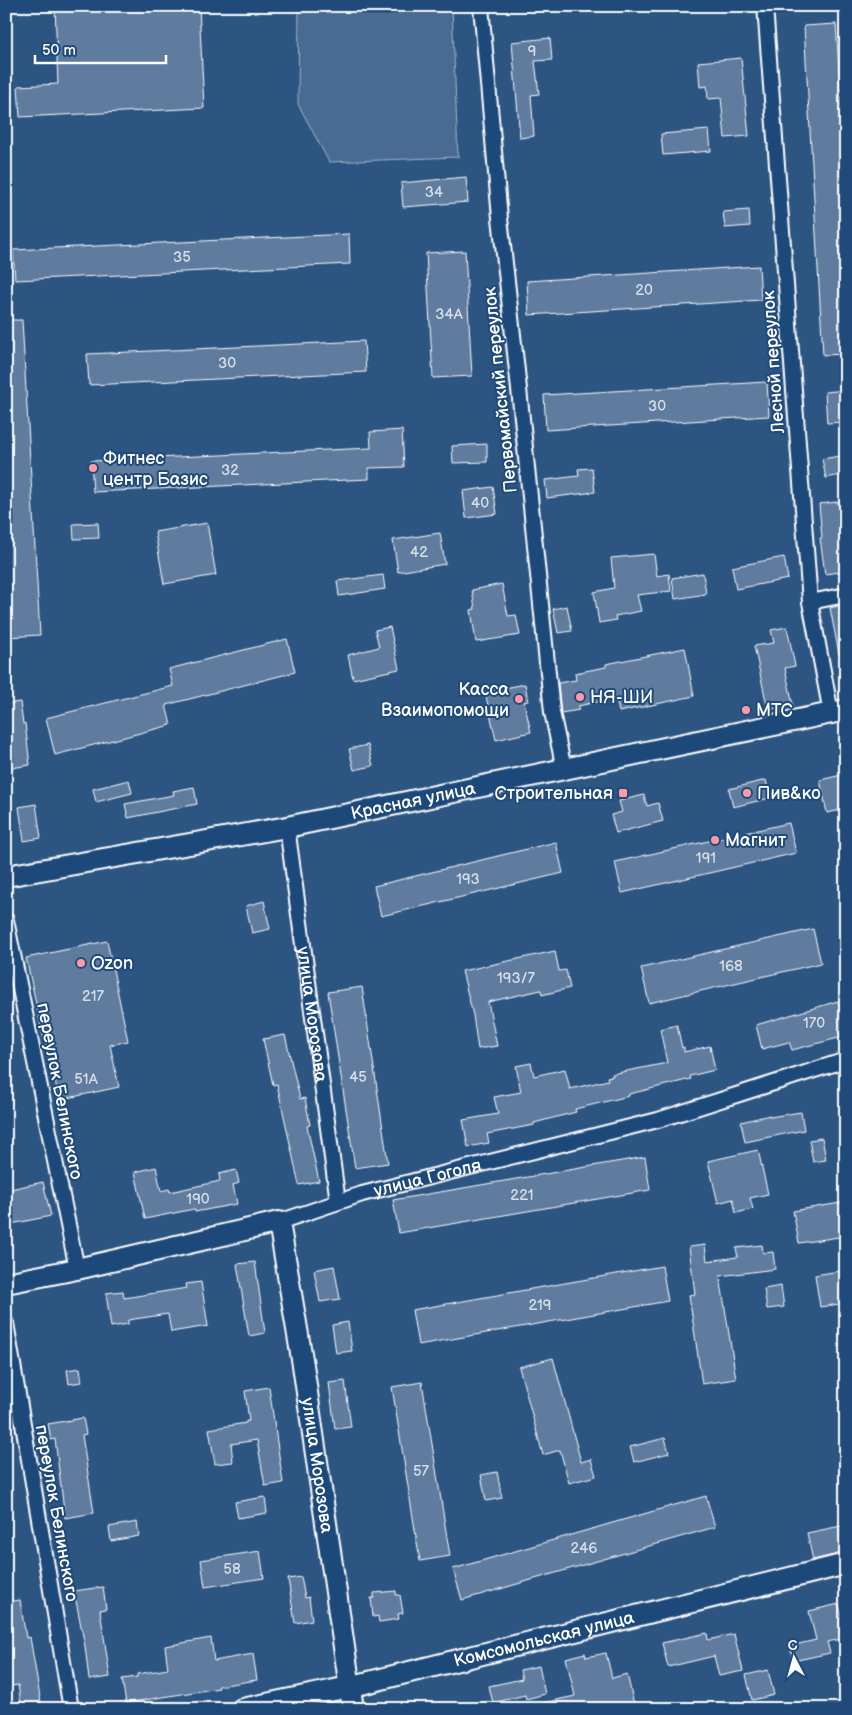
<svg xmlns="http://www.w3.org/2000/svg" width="852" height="1715" viewBox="0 0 852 1715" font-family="'Balsamiq Sans',sans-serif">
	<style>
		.green { fill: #486b92; stroke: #a4b5c8 }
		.building { fill: #5e7c9f; stroke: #fff }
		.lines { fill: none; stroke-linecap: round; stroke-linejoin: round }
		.street-casing { stroke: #fff; stroke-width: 18 }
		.secondary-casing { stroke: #fff; stroke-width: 24 }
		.street { stroke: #1f4a7a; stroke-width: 14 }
		.secondary { stroke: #1f4a7a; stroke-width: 20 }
		.poi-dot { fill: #ff9aa2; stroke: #1f4a7a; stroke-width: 2 }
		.labels { text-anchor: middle; stroke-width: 4; stroke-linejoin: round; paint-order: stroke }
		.number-label { font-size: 15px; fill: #d7dee7 }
		.street-label { font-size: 18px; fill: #fff; stroke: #1f4a7a }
		.poi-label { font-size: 18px; fill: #fff; stroke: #1f4a7a; text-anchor: start }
	</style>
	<rect width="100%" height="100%" fill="#2c5582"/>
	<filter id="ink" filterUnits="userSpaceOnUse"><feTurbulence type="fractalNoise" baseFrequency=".02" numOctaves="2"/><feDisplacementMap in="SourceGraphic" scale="10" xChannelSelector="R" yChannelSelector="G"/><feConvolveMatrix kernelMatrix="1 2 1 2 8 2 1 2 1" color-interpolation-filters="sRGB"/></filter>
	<g filter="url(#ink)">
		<path class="green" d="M299 6H452L458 157 329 162 298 104Z"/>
		<path class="building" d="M55 6H199L204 108 20 117 18 86 58 84Z
			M836 24 846 178V354L823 355 804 26Z
			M550 38 552 60 535 61 539 94 531 95 534 136 520 138 512 42Z
			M741 58 749 136 725 138 721 98 708 99 707 86 700 87 698 62Z
			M709 130 711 151 663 155 661 134Z
			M466 177 468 202 403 207 401 183Z
			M749 210 750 226 725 228 723 212Z
			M349 234 350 264 15 280 13 250Z
			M465 251 472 376 433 378 426 253Z
			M759 266 761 300 529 315 527 281Z
			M6 320H22L40 635 7 637Z
			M364 341 366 372 89 385 87 354Z
			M767 382 769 416 546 430 544 395Z
			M846 390V422L827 423 825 392Z
			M402 430 404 467 369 468V479L93 492 91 461 371 448 370 432Z
			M487 444V462L453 463 452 446Z
			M846 455V474L826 478 822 459Z
			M592 468 595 492 547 498 545 480 579 476 578 469Z
			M493 487 497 514 466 518 463 491Z
			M846 501V571L825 574 820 538H822L819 504Z
			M98 523 99 538 74 539 73 524Z
			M207 523 216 575 164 584 155 532Z
			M440 533 445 564 398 572 393 540Z
			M654 554 657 576 669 574 671 591 637 595 641 611 615 616 616 620 599 623 594 592 614 588 611 558Z
			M784 557 788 579 736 589 732 567Z
			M703 573 706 594 675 599 672 578Z
			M383 575 385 589 339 596 337 581Z
			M502 584 508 616 516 615 520 635 476 642 471 610 475 609 472 590Z
			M846 604V654H839L830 608Z
			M567 606 572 631 558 633 553 609Z
			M390 627 399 669 353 679 348 655 379 647 375 630Z
			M787 627 795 666 785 668 793 705 768 710 754 646 774 643 771 630Z
			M287 639 295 672 166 705 171 725 55 755 46 718 173 686 169 669Z
			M685 648 694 696 619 712 616 698 578 706 579 710 561 713 558 683 576 680 575 673 606 667V664Z
			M525 684 528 701 524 702 531 732 496 740 485 692Z
			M20 702 23 724 25 723 30 765 11 768 7 731H9L6 704Z
			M368 745 373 766 354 770 349 749Z
			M846 774V809L827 813 820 780Z
			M129 780 132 793 96 802 93 789Z
			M766 780 770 798 733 807 729 789Z
			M194 787 197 804 128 818 125 804 174 795 173 791Z
			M644 795 647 806 658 803 663 821 616 833 611 815 622 812 619 801Z
			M36 804 41 838 24 841 19 807Z
			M789 823 796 853 622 893 615 862Z
			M556 842 563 873 381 916 374 886Z
			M264 901 270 929 252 933 246 906Z
			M813 929 821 963 649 1003 641 968Z
			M107 941 128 1041 110 1045 119 1087 59 1100 50 1057 48 1058 26 958Z
			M555 951 559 971 566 970 570 988 542 995 541 990 488 1002 497 1046 478 1049 473 1015 462 971Z
			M362 987 388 1163 355 1168 328 992Z
			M838 1001 846 1029V1036L792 1050 789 1042 762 1049 756 1025Z
			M677 1025 682 1048 684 1047V1052L710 1046 715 1070 690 1076 691 1079 629 1094V1096L575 1109 576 1112 534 1123V1125L487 1134 489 1143 468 1147 463 1120 498 1114 494 1097 521 1092 516 1066 531 1063 534 1076 565 1069 570 1089 608 1080 607 1077 613 1076 612 1074 667 1063 660 1029Z
			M285 1035 300 1099 305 1098 310 1125 307 1126 319 1181 299 1185 277 1084 273 1085 263 1039Z
			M801 1112 804 1130 745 1142 741 1122 770 1115V1117Z
			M822 1138 826 1160 813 1162 809 1140Z
			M758 1150 768 1194 750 1198 753 1209 736 1213 733 1199 718 1203 708 1161Z
			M645 1157 650 1190 399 1233 393 1200Z
			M156 1167 161 1191 169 1189 170 1192 220 1181 219 1174 236 1170 239 1183 233 1185 237 1204 195 1212 194 1209 145 1219 135 1172Z
			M43 1182 51 1216 6 1225V1190Z
			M846 1202V1236L799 1243 793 1211Z
			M705 1245 707 1261 738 1257 736 1248 762 1245 763 1253 773 1252 775 1269 720 1276 736 1379 702 1384 689 1295 695 1294 689 1247Z
			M255 1262 265 1333 249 1336 237 1264Z
			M334 1266 340 1299 320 1302 314 1270Z
			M662 1266 668 1301 418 1345 412 1310Z
			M846 1270V1303L820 1307 815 1275Z
			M201 1282 208 1326 171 1332 168 1314 128 1320V1324L111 1327 106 1293 123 1291 124 1298 187 1288 186 1284Z
			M781 1286 784 1307 767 1309 764 1289Z
			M348 1322 352 1351 336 1353 332 1325Z
			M553 1358 581 1462 591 1459 596 1476 569 1483 560 1450 543 1455 519 1367Z
			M80 1368 82 1382 69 1384 67 1370Z
			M345 1381 351 1427 335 1429 329 1383Z
			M422 1382 450 1556 420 1561 392 1387Z
			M269 1387 283 1483 265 1486 257 1440 231 1444 233 1462 215 1464 209 1429 246 1423V1421H249L245 1391Z
			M83 1418 86 1434 82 1435 94 1513 65 1518 55 1439 51 1440 48 1424Z
			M665 1438 669 1453 634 1462 630 1447Z
			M497 1472 502 1498 486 1501 481 1475Z
			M706 1496 715 1527 462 1600 453 1569Z
			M265 1497 267 1513 238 1518 235 1502Z
			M137 1522 139 1536 111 1541 109 1527Z
			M846 1525V1552L813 1560 807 1533Z
			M260 1551 264 1578 205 1587 201 1560Z
			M301 1577 305 1598 309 1597 312 1620 295 1623 288 1579Z
			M103 1587 106 1609 100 1610 110 1677 89 1680 85 1646 74 1591Z
			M396 1591V1595H400L403 1613 398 1614 399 1619 379 1622 378 1616 373 1617 371 1598H374V1593Z
			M20 1600 26 1638 30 1637 42 1709H22L18 1685 11 1686 6 1653V1602Z
			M839 1604 846 1638 827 1642 830 1653 793 1661 790 1646 816 1640 809 1611Z
			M707 1633 708 1640 734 1634 743 1671 719 1676 714 1656 668 1667 662 1643Z
			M211 1638 214 1661 253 1654 257 1680 218 1686 219 1688 126 1703 122 1679 137 1677V1674L168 1669 165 1646Z
			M585 1653 586 1657 606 1653 612 1678 627 1674 635 1709H543V1703L575 1696 566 1658Z
			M539 1666 545 1694 526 1699 525 1695 493 1703 489 1686 522 1679 520 1670Z
			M768 1670 774 1695 752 1700 746 1675Z"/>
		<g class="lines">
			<defs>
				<g id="street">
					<path d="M481 6 500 218 519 389 552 712 564 769"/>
					<path d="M765 6 810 602 831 713"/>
					<path d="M810 602 846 595"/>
					<path id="s1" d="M287 827 338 1202"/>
					<path d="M6 920 77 1269"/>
					<path id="s2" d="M279 1222 362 1194 658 1120 846 1060"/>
					<path d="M6 1323 71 1709"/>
				</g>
				<g id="secondary">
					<path id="s3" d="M6 876 287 827 846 710"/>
					<path id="s4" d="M6 1283 77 1269 279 1222 303 1365 353 1709"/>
					<path id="s5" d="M242 1709 349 1687 846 1564"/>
				</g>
			</defs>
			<use href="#street" class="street-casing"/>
			<use href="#secondary" class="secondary-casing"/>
			<use href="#street" class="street"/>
			<use href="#secondary" class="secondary"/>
		</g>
	</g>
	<g class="poi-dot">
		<circle cx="93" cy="468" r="5"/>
		<circle cx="580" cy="697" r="5"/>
		<circle cx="519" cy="699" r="5"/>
		<circle cx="746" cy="710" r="5"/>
		<rect x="618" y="788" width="10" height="10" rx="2.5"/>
		<circle cx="747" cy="793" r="5"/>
		<circle cx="715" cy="840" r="5"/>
		<circle cx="81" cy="963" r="5"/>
	</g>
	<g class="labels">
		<g class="number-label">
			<text x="532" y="56">9</text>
			<text x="434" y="197">34</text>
			<text x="182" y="262">35</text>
			<text x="644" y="295">20</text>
			<text x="449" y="319">34А</text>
			<text x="227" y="368">30</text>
			<text x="657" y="411">30</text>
			<text x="230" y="475">32</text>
			<text x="480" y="508">40</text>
			<text x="419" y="557">42</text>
			<text x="706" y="863">191</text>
			<text x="468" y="884">193</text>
			<text x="731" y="971">168</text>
			<text x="516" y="983">193/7</text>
			<text x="93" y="1001">217</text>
			<text x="814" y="1028">170</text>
			<text x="358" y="1082">45</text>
			<text x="86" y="1084">51А</text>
			<text x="522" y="1200">221</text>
			<text x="198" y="1204">190</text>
			<text x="540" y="1310">219</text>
			<text x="421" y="1476">57</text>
			<text x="584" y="1553">246</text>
			<text x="232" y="1574">58</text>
		</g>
		<g class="street-label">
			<text transform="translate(773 362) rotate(-94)" y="6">Лесной переулок</text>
			<text transform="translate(500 390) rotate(-96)" y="6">Первомайский переулок</text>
			<text dy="6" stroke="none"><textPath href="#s3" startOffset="414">Красная улица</textPath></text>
			<text dy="6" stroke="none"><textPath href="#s1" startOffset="189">улица Морозова</textPath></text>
			<text transform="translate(60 1091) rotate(79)" y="6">переулок Белинского</text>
			<text dy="6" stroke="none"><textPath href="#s2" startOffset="155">улица Гоголя</textPath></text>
			<text dy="6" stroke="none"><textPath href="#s4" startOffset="526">улица Морозова</textPath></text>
			<text transform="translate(57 1513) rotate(80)" y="6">переулок Белинского</text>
			<text dy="6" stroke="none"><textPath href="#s5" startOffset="310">Комсомольская улица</textPath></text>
		</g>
		<g class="poi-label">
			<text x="103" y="464">Фитнес<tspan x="103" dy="21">центр Базис</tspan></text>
			<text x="509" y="695" text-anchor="end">Касса<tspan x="509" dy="21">Взаимопомощи</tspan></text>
			<text x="590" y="703">НЯ-ШИ</text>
			<text x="756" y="716">МТС</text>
			<text x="613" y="799" text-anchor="end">Строительная</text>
			<text x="757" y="799">Пив&amp;ко</text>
			<text x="725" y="846">Магнит</text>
			<text x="91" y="969">Ozon</text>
		</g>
	</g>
	<rect width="852" height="1715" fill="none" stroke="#1f4a7a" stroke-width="25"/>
	<rect x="12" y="12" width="827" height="1690" fill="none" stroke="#fff" stroke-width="2" filter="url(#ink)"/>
	<g transform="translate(794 1658) rotate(354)" stroke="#1f4a7a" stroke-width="4" paint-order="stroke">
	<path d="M0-4L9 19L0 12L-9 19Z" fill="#ffffff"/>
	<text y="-8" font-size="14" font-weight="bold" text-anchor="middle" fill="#ffffff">С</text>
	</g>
	<path d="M35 55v8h131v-8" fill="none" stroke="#ffffff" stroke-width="2.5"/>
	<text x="42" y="55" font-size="15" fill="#ffffff" stroke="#1f4a7a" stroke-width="4" paint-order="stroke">50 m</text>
</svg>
